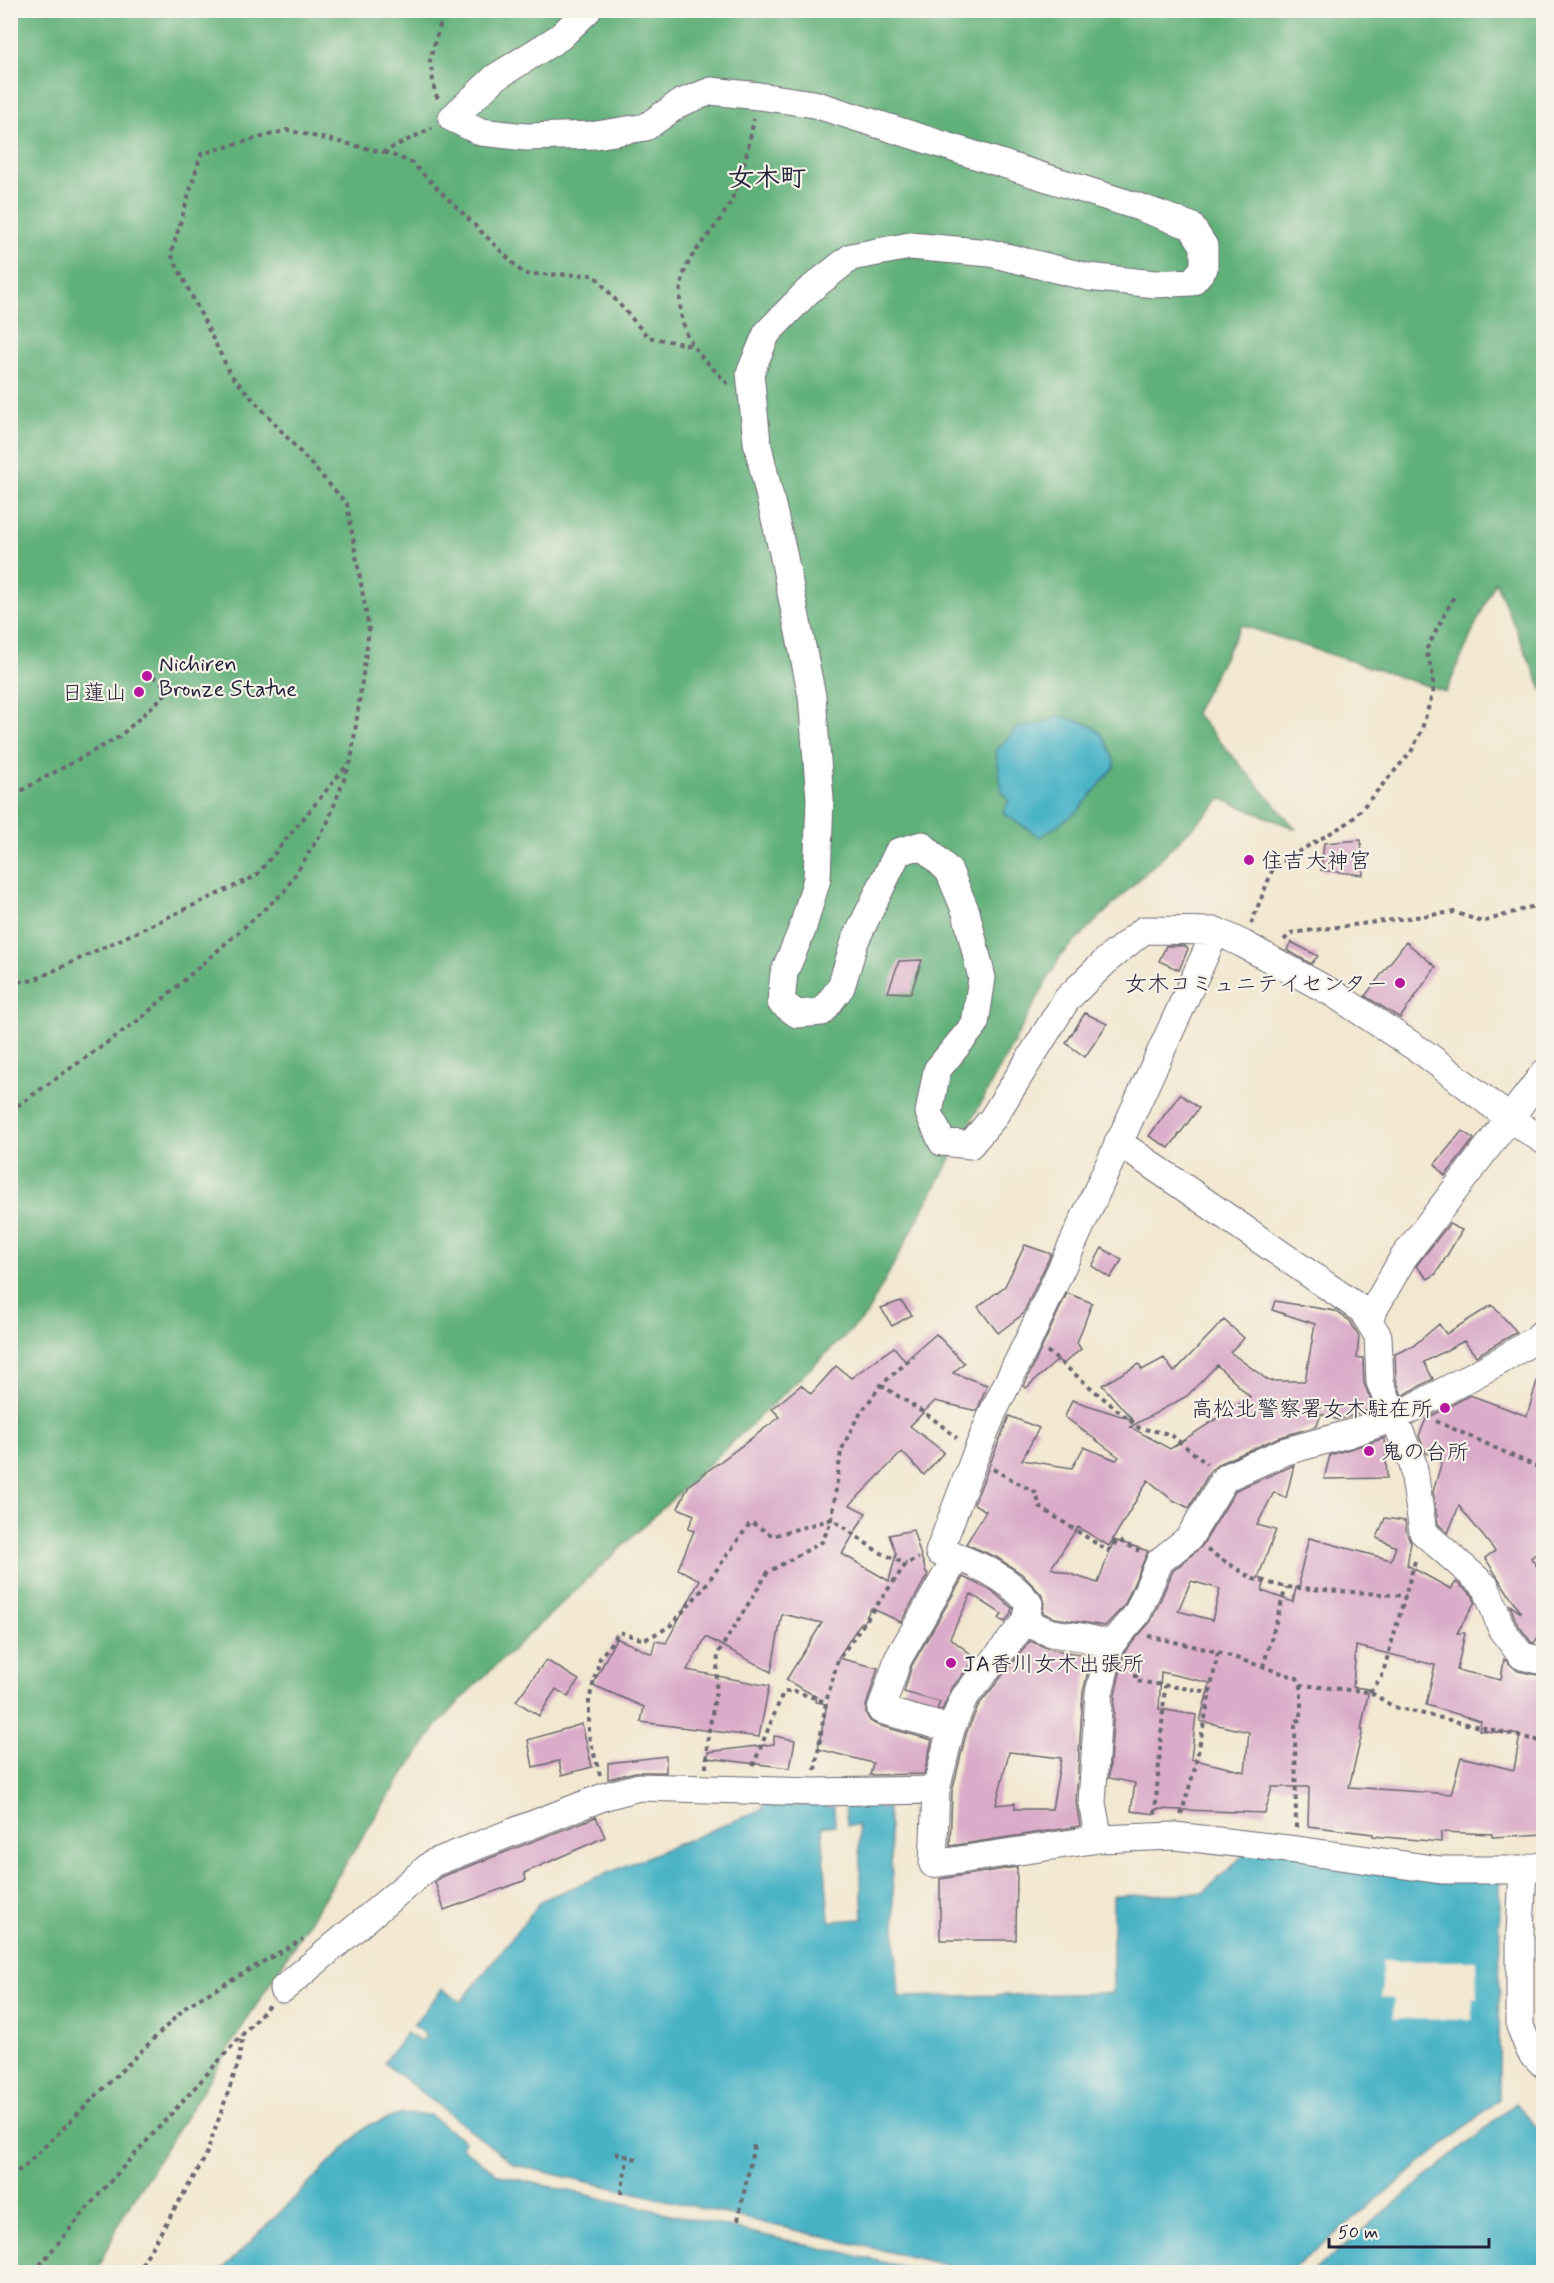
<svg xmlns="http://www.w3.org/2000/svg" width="1554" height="2283" viewBox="0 0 1554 2283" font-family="Mynerve,'Klee One',sans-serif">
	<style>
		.forest { fill: #60b07a; stroke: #41695a; stroke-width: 1.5 }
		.water { fill: #48b3c6; stroke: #356a80; stroke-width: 1.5 }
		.pier { fill: #f2e7d0 }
		.building { fill: #daacc9; fill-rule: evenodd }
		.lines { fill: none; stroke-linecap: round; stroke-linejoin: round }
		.minor-casing { stroke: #6b676f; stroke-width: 29 }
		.path { stroke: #6b676f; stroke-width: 4; stroke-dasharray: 4.5 4.5; stroke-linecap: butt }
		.minor { stroke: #fff; stroke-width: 27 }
		.poi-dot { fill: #b5179e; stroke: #f7f3e8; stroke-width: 2 }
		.labels { text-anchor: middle; stroke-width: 4.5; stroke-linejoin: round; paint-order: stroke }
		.poi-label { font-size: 22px; fill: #22223b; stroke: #f7f3e8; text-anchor: start }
		.quarter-label { font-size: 26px; font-weight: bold; fill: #22223b; stroke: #f7f3e8 }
	</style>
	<rect width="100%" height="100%" fill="#f7f3e8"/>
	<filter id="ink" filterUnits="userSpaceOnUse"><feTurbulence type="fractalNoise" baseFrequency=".0167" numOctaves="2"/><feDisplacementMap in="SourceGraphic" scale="12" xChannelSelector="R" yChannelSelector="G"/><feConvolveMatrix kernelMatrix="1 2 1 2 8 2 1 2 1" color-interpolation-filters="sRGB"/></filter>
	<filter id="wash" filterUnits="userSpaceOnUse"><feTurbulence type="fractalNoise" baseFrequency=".008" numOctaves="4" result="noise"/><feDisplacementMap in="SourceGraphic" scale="24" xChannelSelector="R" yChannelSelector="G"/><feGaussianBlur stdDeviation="1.35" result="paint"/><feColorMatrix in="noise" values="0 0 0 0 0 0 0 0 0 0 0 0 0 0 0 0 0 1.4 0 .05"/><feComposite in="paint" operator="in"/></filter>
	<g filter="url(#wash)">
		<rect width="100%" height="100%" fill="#f2e7d0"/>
		<path class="forest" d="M11 11H1543V692L1495 581 1446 692 1241 625 1195 713 1296 829 1222 799 1061 955 865 1317 470 1690 436 1727 377 1814 121 2219 97 2272H11Z"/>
		<path class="water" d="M1059 716C1095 724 1106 729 1115 766L1077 812 1040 837 1003 813 1009 800 1002 791 996 751 1017 728 1041 724Z
			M776 1801 790 1802 791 1806H802V1802H826V1807H834L835 1825 822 1827 829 1921 863 1919 858 1825H847L845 1807 852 1806V1803H879V1808H888L899 1997 1113 1993V1896L1203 1893 1253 1846 1500 1872 1499 2099 1289 2272H976L515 2165 384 2063 406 2033 421 2042 426 2035 413 2025 442 1989 461 2002 542 1900 763 1809 762 1806Z
			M1516 2103 1543 2135V2272H1312Z
			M402 2114 430 2115 464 2141 462 2147 499 2175 927 2272H220L368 2125Z"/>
		<path class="pier" d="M1382 1961H1476L1477 1998H1473L1472 2020 1393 2019V1999L1382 1998Z"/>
		<g id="blocks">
			<path class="building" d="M1361 840 1363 875 1321 870 1324 843Z
				M1291 942 1318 956 1311 964 1287 950Z
				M1406 942 1436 967 1400 1018 1365 996Z
				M1166 946H1185L1188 949 1179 970 1159 961Z
				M922 960 911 993 888 992 899 961Z
				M1085 1013 1107 1024 1085 1057 1066 1043Z
				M1180 1094 1199 1108 1169 1148 1149 1136Z
				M1462 1131 1474 1139 1445 1176 1435 1164Z
				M1449 1224 1462 1230 1436 1274 1428 1279 1416 1266Z
				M1025 1245 1051 1254 1023 1314 998 1333 978 1307 1005 1286Z
				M1102 1248 1122 1260 1110 1278 1092 1266Z
				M1067 1293 1092 1303 1077 1343 1081 1349 1063 1364 1058 1360 1026 1388 1024 1386Z
				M901 1301 912 1315 892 1326 881 1308Z
				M1275 1301 1335 1311 1350 1321 1359 1336 1357 1358H1363L1364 1383 1374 1408 1338 1420 1321 1414 1317 1426 1277 1438 1219 1464 1211 1470 1189 1508 1171 1499 1148 1480 1109 1546 1078 1527 1051 1568 1098 1583 1114 1540 1148 1551 1124 1606 1105 1626 1055 1618 1043 1613 1044 1601 1041 1594 1022 1574 996 1557 966 1544 986 1511 974 1504 1009 1416 1039 1428 1022 1460 1072 1468 1084 1447 1116 1460 1119 1457 1065 1417 1072 1400 1133 1420 1102 1385 1139 1364 1142 1370 1164 1358 1174 1372 1224 1320 1244 1338 1230 1352 1269 1381H1305L1315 1324 1272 1310ZM1217 1365 1250 1397 1170 1449 1130 1427 1187 1396Z
				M1492 1305 1517 1332 1476 1356 1464 1341 1424 1362 1433 1379 1402 1396 1396 1379 1395 1354 1413 1346 1439 1324 1446 1334Z
				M936 1334 964 1363 953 1373 987 1385 977 1411 935 1401 910 1426 944 1452 924 1475 902 1452 850 1505 866 1513 842 1554 889 1581 896 1554 889 1535 913 1530 926 1572 928 1574 901 1622 871 1608 863 1623 861 1622 838 1658 878 1668 866 1706V1714L870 1721 877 1725 932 1740 924 1774 870 1775 873 1763 818 1749 827 1704 816 1702 817 1697 786 1680 822 1623 782 1614 771 1672 706 1637 687 1670 769 1686 759 1737 641 1722 644 1707 593 1685 616 1638 652 1654 655 1641 666 1643 700 1580 678 1569 694 1531 688 1529 694 1515 678 1508 689 1485 780 1417 772 1409 801 1385 811 1394 836 1366 851 1378 894 1347 905 1361Z
				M1539 1374 1544 1375V1547L1531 1558 1544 1577V1645L1538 1637 1534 1643 1531 1642 1516 1622 1510 1605 1521 1613 1485 1558 1495 1551 1459 1506 1448 1533 1438 1524 1433 1492 1442 1461 1426 1453 1419 1436 1426 1419 1470 1395 1527 1416Z
				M1385 1438 1387 1478 1324 1479 1330 1455Z
				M1294 1465 1286 1498 1274 1492 1257 1525 1276 1530 1258 1578 1265 1580 1262 1591 1293 1602 1296 1588 1300 1589V1574L1309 1538 1391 1560 1396 1547 1377 1538 1385 1518 1405 1521 1407 1534 1411 1542 1407 1565 1451 1589 1456 1582 1473 1596 1475 1602 1457 1633H1465L1457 1670 1501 1680 1504 1659 1518 1671 1543 1676 1539 1709H1544V1834L1492 1837V1834L1441 1832V1842L1373 1836V1834L1308 1826 1309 1787H1272L1265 1813 1156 1809V1814L1131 1811 1135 1783 1109 1778 1115 1695 1125 1651 1151 1621 1173 1571 1202 1546 1236 1490ZM1191 1581 1220 1589 1212 1620 1178 1611ZM1356 1646 1435 1665 1426 1705 1481 1721 1479 1730 1520 1735 1514 1770 1461 1757 1451 1794 1349 1787 1363 1730H1361L1369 1689 1353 1687ZM1161 1672 1210 1683 1200 1721 1249 1732 1245 1772 1191 1759 1196 1715 1159 1709Z
				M963 1577 992 1591 1012 1608 1010 1615 1005 1622 999 1619 1002 1614 971 1594 950 1638 976 1658 952 1688 942 1710 937 1709 940 1702 904 1692 912 1665Z
				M1030 1641 1049 1649 1092 1656 1083 1692 1076 1802 1080 1826 950 1846 952 1792 966 1734 978 1706ZM1009 1752 1061 1758 1052 1809H1015V1803L996 1805Z
				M546 1660 579 1680 568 1697 556 1689 539 1716 516 1701Z
				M582 1724 592 1767 562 1775 559 1761 533 1767 528 1740Z
				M774 1736 795 1740 790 1768 708 1758V1752L774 1744Z
				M666 1756V1772H635L608 1779V1763Z
				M596 1817 605 1837 524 1873 526 1880 444 1910 435 1882 441 1877Z
				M1017 1867 1016 1940H940V1879Z"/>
		</g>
	</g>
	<g filter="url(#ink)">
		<use href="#blocks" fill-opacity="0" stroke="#6b676f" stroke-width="1.5"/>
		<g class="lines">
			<defs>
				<path id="minor" d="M588 10 560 37 496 77 452 118 481 132 526 137 596 135 646 127 680 103 711 91 759 96 814 104 1139 207 1191 226 1204 246V268L1192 282 1155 284 1088 277 990 253 910 246 851 257 807 292 767 333 750 373 757 442 783 553 812 696 820 799 817 879 802 930 784 973 781 1002 797 1014 822 1012 841 987 855 941 898 852 922 845 949 871 966 912 982 978 975 1024 937 1070 929 1113 942 1142 970 1145 993 1118 1067 999 1108 959 1144 930 1216 931 1243 944 1334 994 1427 1055 1509 1118 1544 1141
					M1118 1142 1362 1310 1378 1336 1380 1382 1413 1464 1423 1532 1486 1587 1502 1630 1522 1656 1544 1661
					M1368 1320 1403 1258 1544 1073
					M1025 1622 1051 1633 1081 1637 1111 1644
					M951 1729 881 1710 898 1659 957 1556
					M936 1790 951 1729 964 1698 1025 1622 1029 1604C1009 1577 971 1560 939 1552L974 1459 993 1412 1030 1337 1216 931
					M1099 1839 1092 1803 1099 1693 1111 1644 1137 1614 1160 1561 1189 1538 1225 1478 1283 1452 1348 1434 1394 1418 1500 1361 1536 1339 1544 1331
					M1523 1870 1520 1932V2026L1530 2051 1544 2065
					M283 1989 433 1863 606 1796 639 1787 814 1792 936 1790 933 1864 1099 1839 1175 1836 1296 1850 1441 1870H1523L1544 1865"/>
			</defs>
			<use href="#minor" class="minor-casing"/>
			<path class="path" d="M438 98 435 94 430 59 441 22 447 10
				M384 152 411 162 524 274 594 275 648 337 693 346
				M728 384C717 372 703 360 694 347 676 321 675 282 693 255 705 238 720 223 730 203 743 177 748 147 754 119
				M10 805 24 789 119 737 170 690 149 673
				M1251 924 1274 866 1351 821 1411 752 1421 732 1433 692V676L1426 650 1455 595
				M1284 940 1291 933 1454 912 1482 922 1544 903
				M10 983 34 980 256 876 348 764
				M10 1111 139 1020 284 892 327 824 351 761 369 630 347 504 231 375 171 254 201 154 287 130 383 152 432 128
				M1047 1351 1139 1428 1170 1434 1207 1464
				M881 1385 932 1418 957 1438
				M1436 1421 1544 1470
				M993 1469 1036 1493 1040 1507 1108 1551 1118 1540 1139 1551
				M1207 1550 1253 1579 1286 1587 1406 1596
				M1148 1636 1218 1652 1263 1667 1297 1678 1301 1685 1370 1692 1394 1707 1544 1742
				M1131 1658 1136 1662V1681L1210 1692
				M1263 1667 1286 1587
				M1370 1692 1382 1676 1416 1558
				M753 1766 783 1693 792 1690 826 1702
				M706 1768 707 1742 716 1691 718 1653 768 1572 822 1542 832 1519 841 1451 856 1420 881 1385 914 1356
				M815 1770 826 1702 838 1660 906 1564 919 1558
				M600 1775 589 1736V1700L600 1658 619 1632 644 1640 669 1627 702 1590 751 1522 773 1536 832 1519 877 1551 906 1564
				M1155 1814 1165 1686
				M1181 1815 1195 1768 1218 1652
				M1296 1828 1295 1721 1301 1720V1685
				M615 2153 640 2160
				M10 2177 25 2166 188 2005 303 1939
				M621 2194 628 2156
				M738 2220 755 2141
				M34 2272 100 2193 269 2005
				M137 2272 205 2158 238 2064 243 2034"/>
			<use href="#minor" class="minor"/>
		</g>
	</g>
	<g class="poi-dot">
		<circle cx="147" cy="676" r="6"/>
		<circle cx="139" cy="692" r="6"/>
		<circle cx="1249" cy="860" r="6"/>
		<circle cx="1400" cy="983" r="6"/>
		<circle cx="1445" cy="1408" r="6"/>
		<circle cx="1369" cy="1451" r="6"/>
		<circle cx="951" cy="1663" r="6"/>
	</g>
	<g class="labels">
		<g class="poi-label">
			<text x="159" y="671">Nichiren<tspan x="159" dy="25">Bronze Statue</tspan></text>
			<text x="127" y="700" text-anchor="end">日蓮山</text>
			<text x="1261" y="868">住吉大神宮</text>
			<text x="1388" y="991" text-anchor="end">女木コミュニテイセンター</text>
			<text x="1433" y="1416" text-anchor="end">高松北警察署女木駐在所</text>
			<text x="1381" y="1459">鬼の台所</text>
			<text x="963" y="1671">JA香川女木出張所</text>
		</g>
		<g class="quarter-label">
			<text x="767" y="186">女木町</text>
		</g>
	</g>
	<rect width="1554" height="2283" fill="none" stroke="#f7f3e8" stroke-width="36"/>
	<path d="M1329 2238v9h160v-9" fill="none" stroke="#22223b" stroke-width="3"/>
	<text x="1338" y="2238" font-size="18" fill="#22223b" stroke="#f7f3e8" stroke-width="4.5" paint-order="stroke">50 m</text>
</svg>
